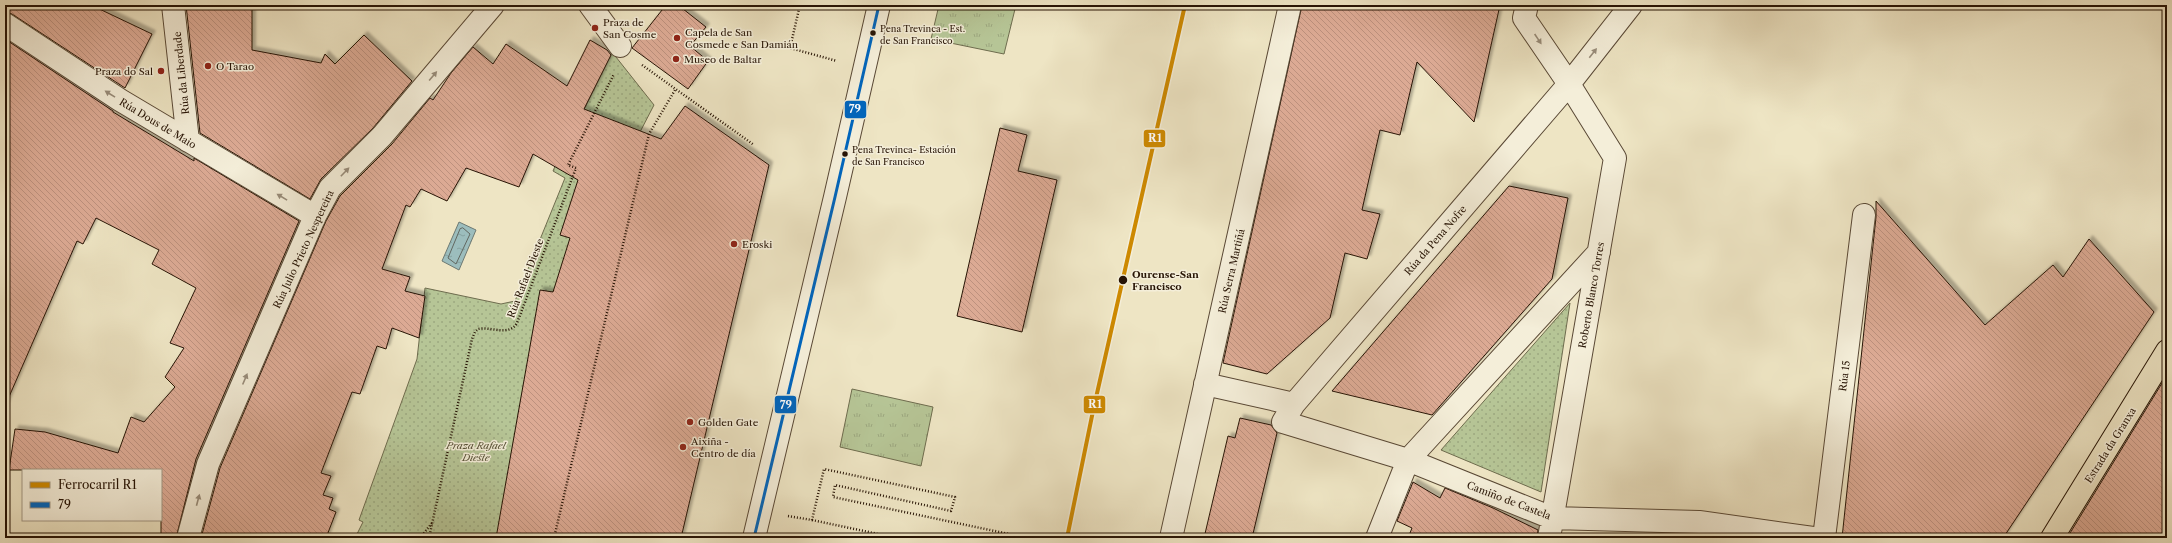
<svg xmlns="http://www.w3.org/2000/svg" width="2172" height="543" viewBox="0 0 2172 543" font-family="'Libre Caslon Text',serif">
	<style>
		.grass { fill: url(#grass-tufts); stroke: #6e6c4e }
		.park { fill: url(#park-dots); stroke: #6e6c4e }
		.water { fill: url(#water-ripples); stroke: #6d7973 }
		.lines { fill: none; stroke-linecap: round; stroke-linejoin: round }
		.shore { stroke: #626861; stroke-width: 1 }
		.building { fill: url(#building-back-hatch); stroke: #271405; filter: url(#shadow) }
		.minor-casing { stroke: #594835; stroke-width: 24 }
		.major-casing { stroke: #271405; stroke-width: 24 }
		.path { stroke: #271405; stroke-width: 2.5; stroke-dasharray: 1 2; stroke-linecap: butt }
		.minor { stroke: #f4eed9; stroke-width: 22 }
		.major { stroke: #eee5c4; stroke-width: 22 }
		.bus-1-casing { stroke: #f4eed9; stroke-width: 6 }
		.bus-1 { stroke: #0065bd; stroke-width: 3 }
		.rail-1-casing { stroke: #f4eed9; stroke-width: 7 }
		.rail-1 { stroke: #cd8901; stroke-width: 4 }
		.oneway { fill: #988c7a }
		.poi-dot { fill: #8f2418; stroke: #f4eed9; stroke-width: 1.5 }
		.bus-dot { fill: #271405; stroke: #f4eed9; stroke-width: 1.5 }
		.labels { text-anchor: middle; stroke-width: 3; stroke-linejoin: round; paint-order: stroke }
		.bus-label { font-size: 9px; fill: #271405; stroke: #f4eed9; text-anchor: start }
		.poi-label { font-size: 10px; fill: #271405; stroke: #f4eed9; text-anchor: start }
		.street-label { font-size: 10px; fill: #271405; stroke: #f4eed9 }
		.stop-label { font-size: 10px; font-weight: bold; fill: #271405; stroke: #f4eed9; text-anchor: start }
		.park-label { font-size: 10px; font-style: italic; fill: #595238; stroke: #f4eed9 }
		.line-badge { stroke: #f4eed9; stroke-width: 1.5 }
		.badge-label { font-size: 11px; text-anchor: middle; font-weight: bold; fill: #fff }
	</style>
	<defs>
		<pattern id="grass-tufts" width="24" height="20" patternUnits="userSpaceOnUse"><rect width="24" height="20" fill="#b6c596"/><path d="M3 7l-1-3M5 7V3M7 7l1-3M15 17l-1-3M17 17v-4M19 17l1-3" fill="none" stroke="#9ca880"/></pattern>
		<pattern id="park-dots" width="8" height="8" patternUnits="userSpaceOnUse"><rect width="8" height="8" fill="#b6c596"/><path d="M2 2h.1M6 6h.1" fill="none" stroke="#9ca880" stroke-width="1.8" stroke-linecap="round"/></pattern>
		<pattern id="water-ripples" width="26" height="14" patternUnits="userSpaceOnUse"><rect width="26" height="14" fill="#9cbdbd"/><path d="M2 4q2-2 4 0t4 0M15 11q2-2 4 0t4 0" fill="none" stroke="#86a2a1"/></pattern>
		<pattern id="building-back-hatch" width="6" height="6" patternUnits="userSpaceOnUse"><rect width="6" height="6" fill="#dcaa94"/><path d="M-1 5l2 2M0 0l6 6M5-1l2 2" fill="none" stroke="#bd917e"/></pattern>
		<filter id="shadow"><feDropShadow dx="3.5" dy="-3.5" stdDeviation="1" flood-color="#0004"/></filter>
	</defs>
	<rect width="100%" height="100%" fill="#eee5c4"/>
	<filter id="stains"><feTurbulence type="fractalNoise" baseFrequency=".005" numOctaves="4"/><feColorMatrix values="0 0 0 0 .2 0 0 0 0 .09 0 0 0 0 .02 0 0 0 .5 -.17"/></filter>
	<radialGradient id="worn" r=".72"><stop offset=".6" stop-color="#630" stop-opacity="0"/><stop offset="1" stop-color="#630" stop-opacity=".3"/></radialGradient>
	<path class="grass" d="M939 5H1016L1004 54 931 39Z
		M852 389 933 407 921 466 840 447Z"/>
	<path class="park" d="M612 52 654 105 640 132 544 538H355L363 522 359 520 417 359 425 288 501 304 515 301 565 178 553 171 566 141 568 142Z
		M1570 303 1541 492 1441 450Z"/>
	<path class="water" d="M459 222 476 230 459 270 442 261Z"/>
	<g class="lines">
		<path class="shore" d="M463 228 470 234 456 264 448 258 460 229Z"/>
	</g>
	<path class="building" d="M5 5H91L152 34 125 88 12 14 5 12Z
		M186 5H252V50L321 63 325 54 335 64 364 35 412 81 373 128 321 179 310 199 200 133Z
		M666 5H678L706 27 690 46 708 61 688 89 632 48Z
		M1302 5H1500L1474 122 1417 62 1400 135 1380 130 1362 210 1380 214 1367 259 1345 253 1330 318 1267 374 1223 363Z
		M5 39 113 111V112L194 161V158L299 221 196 459 176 538H161V470H9L15 429 45 432 118 453 131 417 144 422 175 387 165 377 184 348 170 343 196 288 152 264 159 250 96 218 83 244 77 241 5 406Z
		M590 40 607 50 611 55 584 109 661 139 685 106 769 165 681 538H496L540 290 553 292 570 238 560 235 578 180 533 154 519 187 466 168 447 201 421 189 410 207 406 205 382 269 410 277 405 291 425 296 419 338 392 328 386 349 377 346 360 394 352 392 321 473 331 476 323 495 333 498 329 509 336 512 326 538H201L220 468 326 221 340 196 392 144 430 98 433 100 451 73 473 47 493 64 506 44 567 86Z
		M1000 128 1027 135 1018 171 1057 180 1022 332 957 316Z
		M1509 186 1568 198 1552 279 1432 415 1332 391Z
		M1876 201 1985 325 2053 265 2063 277 2089 239 2154 312 2003 538H1842L1876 217Z
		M2167 375V538H2067Z
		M1240 418 1271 425 1277 433 1252 538H1204L1228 436 1235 438Z
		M1413 482 1440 498 1445 488 1493 508 1538 530 1537 538H1408L1412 528 1397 521Z"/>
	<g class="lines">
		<defs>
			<path id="minor" d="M173 5 188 141
				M590 5 620 46
				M1527 5 1524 18 1569 84 1615 158 1549 538
				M1631 5 1569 84 1294 404 1283 422 1408 460 1552 518 1699 522 1813 538
				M5 24 120 100 315 216
				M1205 384 1294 404
				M188 538 208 464 315 216 330 188 382 136 493 5
				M754 538 835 197 879 5
				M1171 538 1290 5
				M1377 538 1408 460 1599 252
				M1824 538 1864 215"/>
			<path id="major" d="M2052 538 2167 351"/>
		</defs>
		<use href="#minor" class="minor-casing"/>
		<use href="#major" class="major-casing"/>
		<path class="path" d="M800 5 790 48 837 61
			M642 65 754 145
			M788 516 812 520 824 469 955 497 951 511 835 485 833 497 1028 538
			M812 520 897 538
			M420 538 432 523
			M429 538 472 339 475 332 478 329C490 326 509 337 517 323L576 168 568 165 614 74
			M554 538 649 134 675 90"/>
		<use href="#minor" class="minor"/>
		<use href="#major" class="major"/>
		<defs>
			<path id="bus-1" d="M754 538 835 197 879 5"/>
		</defs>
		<use href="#bus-1" class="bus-1-casing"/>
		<use href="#bus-1" class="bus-1"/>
		<defs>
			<path id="rail-1" d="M1067 538 1093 411 1185 5"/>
		</defs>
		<use href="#rail-1" class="rail-1-casing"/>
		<use href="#rail-1" class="rail-1"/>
	</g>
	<defs><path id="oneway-solid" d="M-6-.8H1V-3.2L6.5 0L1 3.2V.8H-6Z"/></defs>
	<g class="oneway">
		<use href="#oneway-solid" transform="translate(1538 39) rotate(56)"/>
		<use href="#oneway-solid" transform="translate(1593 53) rotate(-52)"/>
		<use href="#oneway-solid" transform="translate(433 76) rotate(-50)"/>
		<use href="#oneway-solid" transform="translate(110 94) rotate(-148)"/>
		<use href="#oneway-solid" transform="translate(345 172) rotate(-46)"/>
		<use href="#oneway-solid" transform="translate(282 197) rotate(-149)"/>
		<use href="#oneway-solid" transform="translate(245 379) rotate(-67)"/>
		<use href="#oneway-solid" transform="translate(198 500) rotate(-75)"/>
	</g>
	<g class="poi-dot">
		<circle cx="595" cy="28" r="4"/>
		<circle cx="677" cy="38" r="4"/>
		<circle cx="676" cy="59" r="4"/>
		<circle cx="208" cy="66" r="4"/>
		<circle cx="161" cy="71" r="4"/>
		<circle cx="734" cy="244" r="4"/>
		<circle cx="690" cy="422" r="4"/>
		<circle cx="683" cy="447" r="4"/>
	</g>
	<g class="bus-dot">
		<circle cx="873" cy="33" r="3.5"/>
		<circle cx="845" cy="154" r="3.5"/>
		<circle cx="1123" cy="280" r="5"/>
	</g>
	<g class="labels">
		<g class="bus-label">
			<text x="880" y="32">Pena Trevinca - Est.<tspan x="880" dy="12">de San Francisco</tspan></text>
			<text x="852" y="153">Pena Trevinca- Estación<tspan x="852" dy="12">de San Francisco</tspan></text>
		</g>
		<g class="poi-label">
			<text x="603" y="26">Praza de<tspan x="603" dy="12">San Cosme</tspan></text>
			<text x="685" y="36">Capela de San<tspan x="685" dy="12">Cosmede e San Damián</tspan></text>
			<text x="684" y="63">Museo de Baltar</text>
			<text x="216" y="70">O Tarao</text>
			<text x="153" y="75" text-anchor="end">Praza do Sal</text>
			<text x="742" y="248">Eroski</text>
			<text x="698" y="426">Golden Gate</text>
			<text x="691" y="445">Aixiña -<tspan x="691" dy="12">Centro de día</tspan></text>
		</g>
		<g class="street-label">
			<text transform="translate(181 73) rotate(-96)" y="4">Rúa da Liberdade</text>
			<text transform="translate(158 123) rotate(31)" y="4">Rúa Dous de Maio</text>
			<text transform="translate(1435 240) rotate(-49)" y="4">Rúa da Pena Nofre</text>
			<text transform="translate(303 249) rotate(-65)" y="4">Rúa Julio Prieto Nespereira</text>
			<text transform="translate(1231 271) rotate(-77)" y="4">Rúa Serra Martiñá</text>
			<text transform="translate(525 278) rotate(-69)" y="4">Rúa Rafael Dieste</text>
			<text transform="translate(1591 295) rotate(-80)" y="4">Roberto Blanco Torres</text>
			<text transform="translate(1844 376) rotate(-83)" y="4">Rúa 15</text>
			<text transform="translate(2110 445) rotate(-58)" y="4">Estrada da Granxa</text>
			<text transform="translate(1509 500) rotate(21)" y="4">Camiño de Castela</text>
		</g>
		<g class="stop-label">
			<text x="1132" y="278">Ourense-San<tspan x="1132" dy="12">Francisco</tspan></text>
		</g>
		<g class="park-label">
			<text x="476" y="449">Praza Rafael<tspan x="476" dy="12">Dieste</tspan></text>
		</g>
	</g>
	<g class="line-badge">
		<rect x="844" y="100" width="23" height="19" rx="4" fill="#0065bd"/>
		<rect x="1143" y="129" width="23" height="19" rx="4" fill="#cd8901"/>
		<rect x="1083" y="395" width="23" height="19" rx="4" fill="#cd8901"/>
		<rect x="774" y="395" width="23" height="19" rx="4" fill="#0065bd"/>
	</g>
	<g class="badge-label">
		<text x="855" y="113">79</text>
		<text x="1155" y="142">R1</text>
		<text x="1095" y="408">R1</text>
		<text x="786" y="409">79</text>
	</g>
	<rect width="2172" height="543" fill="none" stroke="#eee5c4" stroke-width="20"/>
	<rect x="6" y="6" width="2160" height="531" fill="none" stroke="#271405" stroke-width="2"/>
	<rect x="10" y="10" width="2152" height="523" fill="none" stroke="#271405"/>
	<rect x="22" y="469" width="140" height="52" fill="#f4eed9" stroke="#a29784"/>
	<rect x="30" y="482" width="20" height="6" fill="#cd8901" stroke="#a29784"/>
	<text x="58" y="489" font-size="12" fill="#271405">Ferrocarril R1</text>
	<rect x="30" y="502" width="20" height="6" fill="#0065bd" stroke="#a29784"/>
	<text x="58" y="509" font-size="12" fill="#271405">79</text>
	<rect width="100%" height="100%" filter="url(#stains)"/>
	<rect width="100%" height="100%" fill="url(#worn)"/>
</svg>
